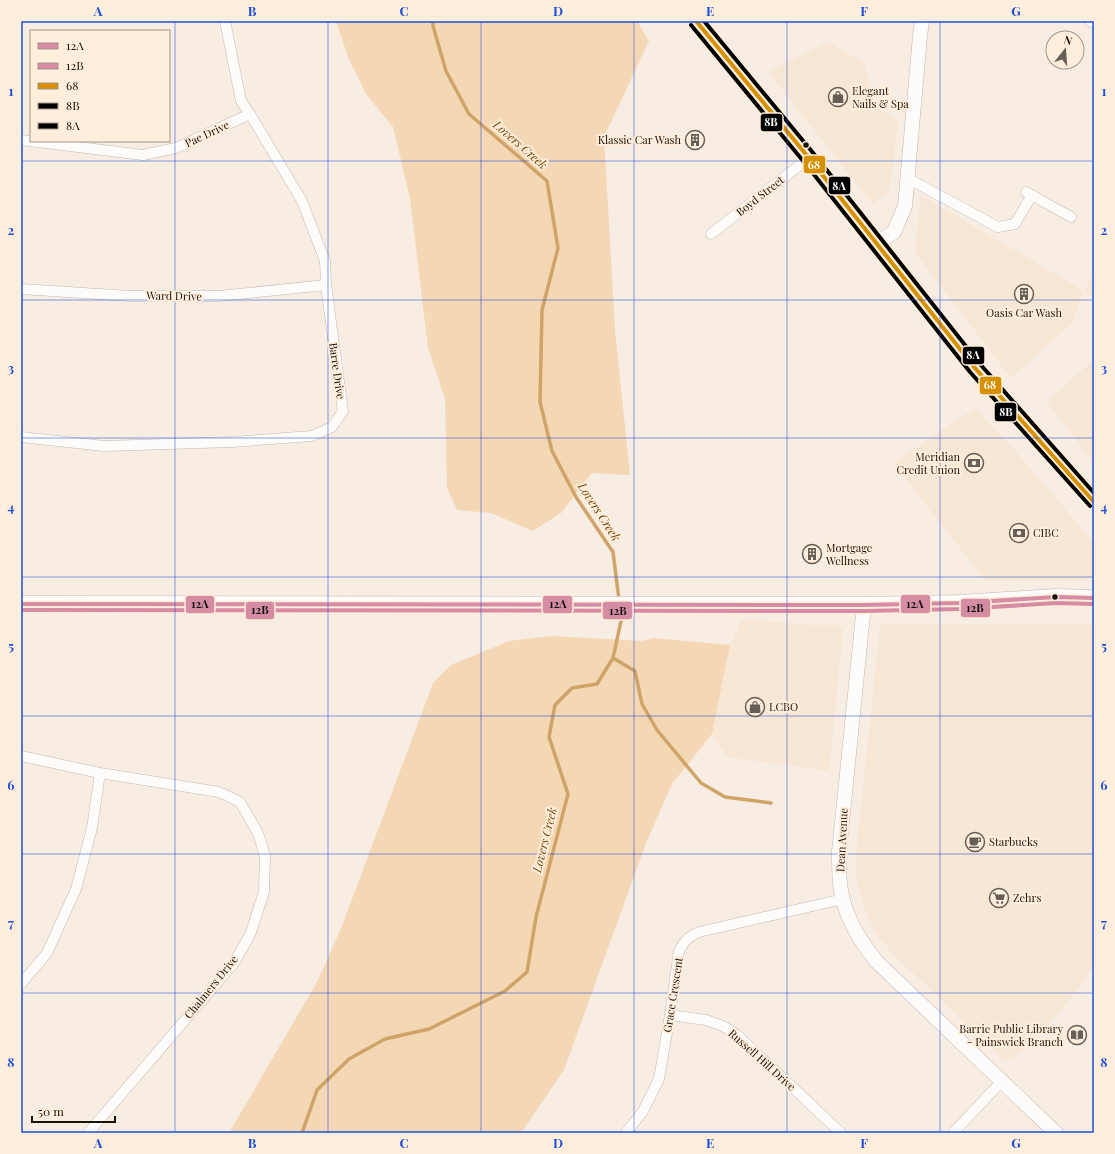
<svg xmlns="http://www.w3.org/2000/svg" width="1115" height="1154" viewBox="0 0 1115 1154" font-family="'Playfair Display',serif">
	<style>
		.built { fill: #f8e7d5 }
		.green { fill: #f4d7b5 }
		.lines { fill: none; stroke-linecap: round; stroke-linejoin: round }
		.stream { stroke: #d0a468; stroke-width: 3.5 }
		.street-casing { stroke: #c0b9b1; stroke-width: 11 }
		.secondary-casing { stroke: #c0b9b1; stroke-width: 15 }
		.primary-casing { stroke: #c0b9b1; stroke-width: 17 }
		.street { stroke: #fefcfb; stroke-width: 10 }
		.secondary { stroke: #fefcfb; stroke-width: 14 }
		.primary { stroke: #fefcfb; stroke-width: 16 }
		.bus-1-casing { stroke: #ffeedb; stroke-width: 7 }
		.bus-2-casing { stroke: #ffeedb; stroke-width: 7 }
		.bus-3-casing { stroke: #ffeedb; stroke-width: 7 }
		.bus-4-casing { stroke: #ffeedb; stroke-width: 7 }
		.bus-5-casing { stroke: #ffeedb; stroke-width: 7 }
		.bus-1 { stroke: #d68ca3; stroke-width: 4 }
		.bus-2 { stroke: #d68ca3; stroke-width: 4 }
		.bus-3 { stroke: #d69002; stroke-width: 4 }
		.bus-4 { stroke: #000; stroke-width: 4 }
		.bus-5 { stroke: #000; stroke-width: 4 }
		.grid { fill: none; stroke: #1d4ed8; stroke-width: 1; stroke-opacity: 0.55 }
		.bus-dot { fill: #18120c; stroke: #ffeedb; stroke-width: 1.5 }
		.labels { text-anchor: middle; stroke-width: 4; stroke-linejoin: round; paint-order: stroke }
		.poi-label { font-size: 11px; fill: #18120c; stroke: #ffeedb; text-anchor: start }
		.street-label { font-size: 11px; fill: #18120c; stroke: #ffeedb }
		.water-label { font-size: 12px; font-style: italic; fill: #6e4606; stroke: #ffeedb }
		.line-badge { stroke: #ffeedb; stroke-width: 1.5 }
		.badge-label { font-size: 11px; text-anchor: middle; font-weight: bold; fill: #fff }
		.pale-badge-label { font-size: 11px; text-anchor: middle; font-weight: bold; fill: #111 }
		.neatline { fill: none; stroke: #1d4ed8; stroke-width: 1.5 }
		.grid-label { font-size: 13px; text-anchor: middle; font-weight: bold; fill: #1d4ed8 }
	</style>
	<rect width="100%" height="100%" fill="#f7ede3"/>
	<path class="built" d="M828 42 864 62 874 107 899 121 889 191 873 204 768 72Z
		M921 195 1084 291 1094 272V297L1084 291 1072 323 1011 378 915 252Z
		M1094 359V463L1047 402Z
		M975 408 1019 455 1094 543V576L1084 580H1078L986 581 893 463Z
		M743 619 812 625H839L843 630 829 771 727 757 712 734 730 645Z
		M884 624H1094V967L1064 1007 1020 1053 1012 1058 1004 1060 892 953 880 938 872 926 863 904 857 882 856 870V854L880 627Z"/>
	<path class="green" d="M336 21H637L649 41 604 137 615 330 630 475 592 473 561 513 533 531 491 513 457 510 447 488 445 399 428 348 410 198 393 127 366 94 348 57Z
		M552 636 642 641 653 638 730 645 712 734 672 784 646 843 564 1070 521 1133H229L317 982 340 931 433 683 451 665 509 641Z"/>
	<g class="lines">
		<path class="stream" d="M433 21V26L446 71 469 114 547 181 558 248 542 310 540 402 552 451 576 497 613 552 619 600
			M613 658 635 671 642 704 657 730 701 783 725 797 771 803
			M302 1133 317 1090 349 1059 385 1039 429 1029 505 991 527 972 536 917 568 794 549 737 555 705 572 688 597 684 613 658 621 621 620 609"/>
		<defs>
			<path id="street" d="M1090 21 1094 23
				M21 140 143 155 176 148 250 114
				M907 178 998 227 1015 224 1032 195
				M1026 192 1071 217
				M711 234 809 158
				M21 289 130 296H219L326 285
				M21 437 104 446 232 442 312 436 332 427 343 411 326 285 325 261 302 201 250 114 241 101 225 21
				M21 756 100 773 219 792 240 802 258 833 265 856 264 892 250 935 234 963 88 1133
				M21 984 47 953 76 889 92 828 100 773
				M670 1015 706 1020 723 1026 737 1035 841 1133
				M626 1133 643 1111 659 1079 670 1015 679 951C685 940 688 937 699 932L843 899
				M953 1133 1002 1081"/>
			<path id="secondary" d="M809 158 877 243 894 232 905 206 920 36 922 21
				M864 605 839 852C839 863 839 873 840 884 843 913 858 939 877 962L1056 1133"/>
			<path id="primary" d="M696 21 809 158
				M877 243 975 368 1094 502
				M21 604 864 605 960 603 1056 597 1094 598"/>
		</defs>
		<use href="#street" class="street-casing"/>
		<use href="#secondary" class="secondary-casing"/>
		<use href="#primary" class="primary-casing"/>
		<use href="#street" class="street"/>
		<use href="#secondary" class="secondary"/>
		<use href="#primary" class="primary"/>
		<defs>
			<path id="bus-1" d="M21 604 864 605 960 603 1056 597 1094 598"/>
			<path id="bus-2" d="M21 610 864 611 960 609 1056 603 1094 604"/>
			<path id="bus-3" d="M696 21 809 158 975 368 1094 502"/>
			<path id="bus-4" d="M691 25 804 162 970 372 1090 506"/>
			<path id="bus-5" d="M704 21 814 154 980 364 1094 493"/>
		</defs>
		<use href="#bus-1" class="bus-1-casing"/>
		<use href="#bus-2" class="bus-2-casing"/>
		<use href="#bus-3" class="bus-3-casing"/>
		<use href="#bus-4" class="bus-4-casing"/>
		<use href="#bus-5" class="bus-5-casing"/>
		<use href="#bus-1" class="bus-1"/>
		<use href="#bus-2" class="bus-2"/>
		<use href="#bus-3" class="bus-3"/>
		<use href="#bus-4" class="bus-4"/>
		<use href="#bus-5" class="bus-5"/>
	</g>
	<path class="grid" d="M175 21V1133M328 21V1133M481 21V1133M634 21V1133M787 21V1133M940 21V1133M21 161H1094M21 300H1094M21 438H1094M21 577H1094M21 716H1094M21 854H1094M21 993H1094"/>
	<defs>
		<symbol id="shop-ring" viewBox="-11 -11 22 22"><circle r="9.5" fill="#ffeedb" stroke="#665f57" stroke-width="1.5"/><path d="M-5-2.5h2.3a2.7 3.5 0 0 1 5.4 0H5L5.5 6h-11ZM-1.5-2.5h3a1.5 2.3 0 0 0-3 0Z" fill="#665f57"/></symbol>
		<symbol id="building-ring" viewBox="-11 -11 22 22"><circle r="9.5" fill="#ffeedb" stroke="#665f57" stroke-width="1.5"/><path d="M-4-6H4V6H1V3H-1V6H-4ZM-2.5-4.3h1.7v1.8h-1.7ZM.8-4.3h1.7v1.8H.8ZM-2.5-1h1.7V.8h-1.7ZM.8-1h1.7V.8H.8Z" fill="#665f57"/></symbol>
		<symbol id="bank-ring" viewBox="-11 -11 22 22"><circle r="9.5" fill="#ffeedb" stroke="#665f57" stroke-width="1.5"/><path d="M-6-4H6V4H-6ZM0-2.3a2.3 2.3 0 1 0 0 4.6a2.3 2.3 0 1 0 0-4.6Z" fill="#665f57"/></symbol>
		<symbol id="cafe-ring" viewBox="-11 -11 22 22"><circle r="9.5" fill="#ffeedb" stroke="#665f57" stroke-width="1.5"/><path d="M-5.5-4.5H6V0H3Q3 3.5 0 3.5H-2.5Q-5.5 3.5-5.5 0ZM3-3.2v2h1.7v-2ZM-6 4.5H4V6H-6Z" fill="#665f57"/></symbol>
		<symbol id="supermarket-ring" viewBox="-11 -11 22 22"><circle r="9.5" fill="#ffeedb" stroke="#665f57" stroke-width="1.5"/><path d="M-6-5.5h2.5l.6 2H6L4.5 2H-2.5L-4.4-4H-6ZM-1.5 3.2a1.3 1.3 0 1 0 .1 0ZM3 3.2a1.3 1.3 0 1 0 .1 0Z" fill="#665f57"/></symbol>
		<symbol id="library-ring" viewBox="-11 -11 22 22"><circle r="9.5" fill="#ffeedb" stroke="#665f57" stroke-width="1.5"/><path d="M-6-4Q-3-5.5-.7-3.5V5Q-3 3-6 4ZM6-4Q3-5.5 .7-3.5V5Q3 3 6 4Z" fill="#665f57"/></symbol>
	</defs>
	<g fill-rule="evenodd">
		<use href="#shop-ring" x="827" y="86" width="22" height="22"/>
		<use href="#building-ring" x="684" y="129" width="22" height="22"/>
		<use href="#building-ring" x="1013" y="283" width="22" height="22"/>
		<use href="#bank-ring" x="963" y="452" width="22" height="22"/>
		<use href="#bank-ring" x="1008" y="522" width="22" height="22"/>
		<use href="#building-ring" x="801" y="543" width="22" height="22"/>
		<use href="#shop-ring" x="744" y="696" width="22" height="22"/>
		<use href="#cafe-ring" x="964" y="831" width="22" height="22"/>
		<use href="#supermarket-ring" x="988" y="887" width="22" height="22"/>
		<use href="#library-ring" x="1066" y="1024" width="22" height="22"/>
	</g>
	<g class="bus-dot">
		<circle cx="806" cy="145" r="3.5"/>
		<circle cx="1055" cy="597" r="3.5"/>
	</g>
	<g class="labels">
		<g class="poi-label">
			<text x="852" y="95">Elegant<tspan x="852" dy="13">Nails &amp; Spa</tspan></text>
			<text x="681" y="144" text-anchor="end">Klassic Car Wash</text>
			<text x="1024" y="317" text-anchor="middle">Oasis Car Wash</text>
			<text x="960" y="461" text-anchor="end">Meridian<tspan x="960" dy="13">Credit Union</tspan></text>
			<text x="1033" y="537">CIBC</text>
			<text x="826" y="552">Mortgage<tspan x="826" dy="13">Wellness</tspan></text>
			<text x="769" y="711">LCBO</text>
			<text x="989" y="846">Starbucks</text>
			<text x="1013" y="902">Zehrs</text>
			<text x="1063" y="1033" text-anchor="end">Barrie Public Library<tspan x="1063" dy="13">- Painswick Branch</tspan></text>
		</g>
		<g class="street-label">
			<text transform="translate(207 134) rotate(-25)" y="4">Pae Drive</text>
			<text transform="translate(760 196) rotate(-38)" y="4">Boyd Street</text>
			<text transform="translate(174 296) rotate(1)" y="4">Ward Drive</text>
			<text transform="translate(337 371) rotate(82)" y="4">Barre Drive</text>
			<text transform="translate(842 840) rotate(-87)" y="4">Dean Avenue</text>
			<text transform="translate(211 987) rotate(-51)" y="4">Chalmers Drive</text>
			<text transform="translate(673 995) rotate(-81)" y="4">Grace Crescent</text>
			<text transform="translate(762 1060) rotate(42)" y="4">Russell Hill Drive</text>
		</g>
		<g class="water-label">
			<text transform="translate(520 145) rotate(41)" y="4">Lovers Creek</text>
			<text transform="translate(599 512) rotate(57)" y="4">Lovers Creek</text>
			<text transform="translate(545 840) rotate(-76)" y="4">Lovers Creek</text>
		</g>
	</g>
	<g class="line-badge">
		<rect x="760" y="113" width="23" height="19" rx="4" fill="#000"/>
		<rect x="803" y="155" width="23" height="19" rx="4" fill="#d69002"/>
		<rect x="828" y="176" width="23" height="19" rx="4" fill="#000"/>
		<rect x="962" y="346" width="23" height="19" rx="4" fill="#000"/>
		<rect x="979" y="376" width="23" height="19" rx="4" fill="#d69002"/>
		<rect x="994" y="402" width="23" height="20" rx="4" fill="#000"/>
		<rect x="900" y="594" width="31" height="20" rx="4" fill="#d68ca3"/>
		<rect x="185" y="595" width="30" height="19" rx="4" fill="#d68ca3"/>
		<rect x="542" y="595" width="31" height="19" rx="4" fill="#d68ca3"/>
		<rect x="960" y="598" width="31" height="20" rx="4" fill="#d68ca3"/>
		<rect x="245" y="601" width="30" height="19" rx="4" fill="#d68ca3"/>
		<rect x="602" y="601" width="31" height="19" rx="4" fill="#d68ca3"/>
	</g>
	<g class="badge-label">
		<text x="771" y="126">8B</text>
		<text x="814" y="169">68</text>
		<text x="839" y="190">8A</text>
		<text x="973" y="359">8A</text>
		<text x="990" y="389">68</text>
		<text x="1006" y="416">8B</text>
	</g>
	<g class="pale-badge-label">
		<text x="915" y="608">12A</text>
		<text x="200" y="608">12A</text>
		<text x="558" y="608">12A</text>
		<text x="975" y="612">12B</text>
		<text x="260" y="614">12B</text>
		<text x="618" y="615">12B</text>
	</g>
	<rect width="1115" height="1154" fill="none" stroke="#ffeedb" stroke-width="44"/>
	<rect x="30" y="30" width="140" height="112" fill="#ffeedb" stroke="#a39688"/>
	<rect x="38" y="43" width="20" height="6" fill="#d68ca3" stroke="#a39688"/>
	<text x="66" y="50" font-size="12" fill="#18120c">12A</text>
	<rect x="38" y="63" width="20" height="6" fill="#d68ca3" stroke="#a39688"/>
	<text x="66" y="70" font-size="12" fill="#18120c">12B</text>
	<rect x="38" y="83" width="20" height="6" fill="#d69002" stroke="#a39688"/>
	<text x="66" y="90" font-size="12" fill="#18120c">68</text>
	<rect x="38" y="103" width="20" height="6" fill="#000000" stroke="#a39688"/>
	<text x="66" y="110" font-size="12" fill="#18120c">8B</text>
	<rect x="38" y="123" width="20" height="6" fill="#000000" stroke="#a39688"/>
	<text x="66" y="130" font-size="12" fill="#18120c">8A</text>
	<g transform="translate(1065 50) rotate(17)"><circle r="19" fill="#ffeedb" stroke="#a39688"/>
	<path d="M0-3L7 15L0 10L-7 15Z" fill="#665f57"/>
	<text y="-6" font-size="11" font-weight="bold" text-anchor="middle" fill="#18120c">N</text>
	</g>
	<path d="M32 1116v6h83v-6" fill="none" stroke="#18120c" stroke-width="2"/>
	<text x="38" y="1116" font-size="12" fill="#18120c" stroke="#ffeedb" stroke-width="3" paint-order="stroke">50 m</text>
	<rect x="22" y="22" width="1071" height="1110" class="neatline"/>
	<g class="grid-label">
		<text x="98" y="16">A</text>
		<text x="252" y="16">B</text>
		<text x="404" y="16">C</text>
		<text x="558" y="16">D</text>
		<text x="710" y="16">E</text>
		<text x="864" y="16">F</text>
		<text x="1016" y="16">G</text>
		<text x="11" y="96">1</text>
		<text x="1104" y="96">1</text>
		<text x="11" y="235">2</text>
		<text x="1104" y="235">2</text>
		<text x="11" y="373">3</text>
		<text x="1104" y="373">3</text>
		<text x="11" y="512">4</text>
		<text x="1104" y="512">4</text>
		<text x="11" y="651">5</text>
		<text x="1104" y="651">5</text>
		<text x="11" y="790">6</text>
		<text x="1104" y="790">6</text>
		<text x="11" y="928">7</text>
		<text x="1104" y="928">7</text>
		<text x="11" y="1067">8</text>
		<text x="1104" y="1067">8</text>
		<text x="98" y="1148">A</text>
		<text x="252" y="1148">B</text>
		<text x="404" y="1148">C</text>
		<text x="558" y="1148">D</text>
		<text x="710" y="1148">E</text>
		<text x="864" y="1148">F</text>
		<text x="1016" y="1148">G</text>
	</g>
</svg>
